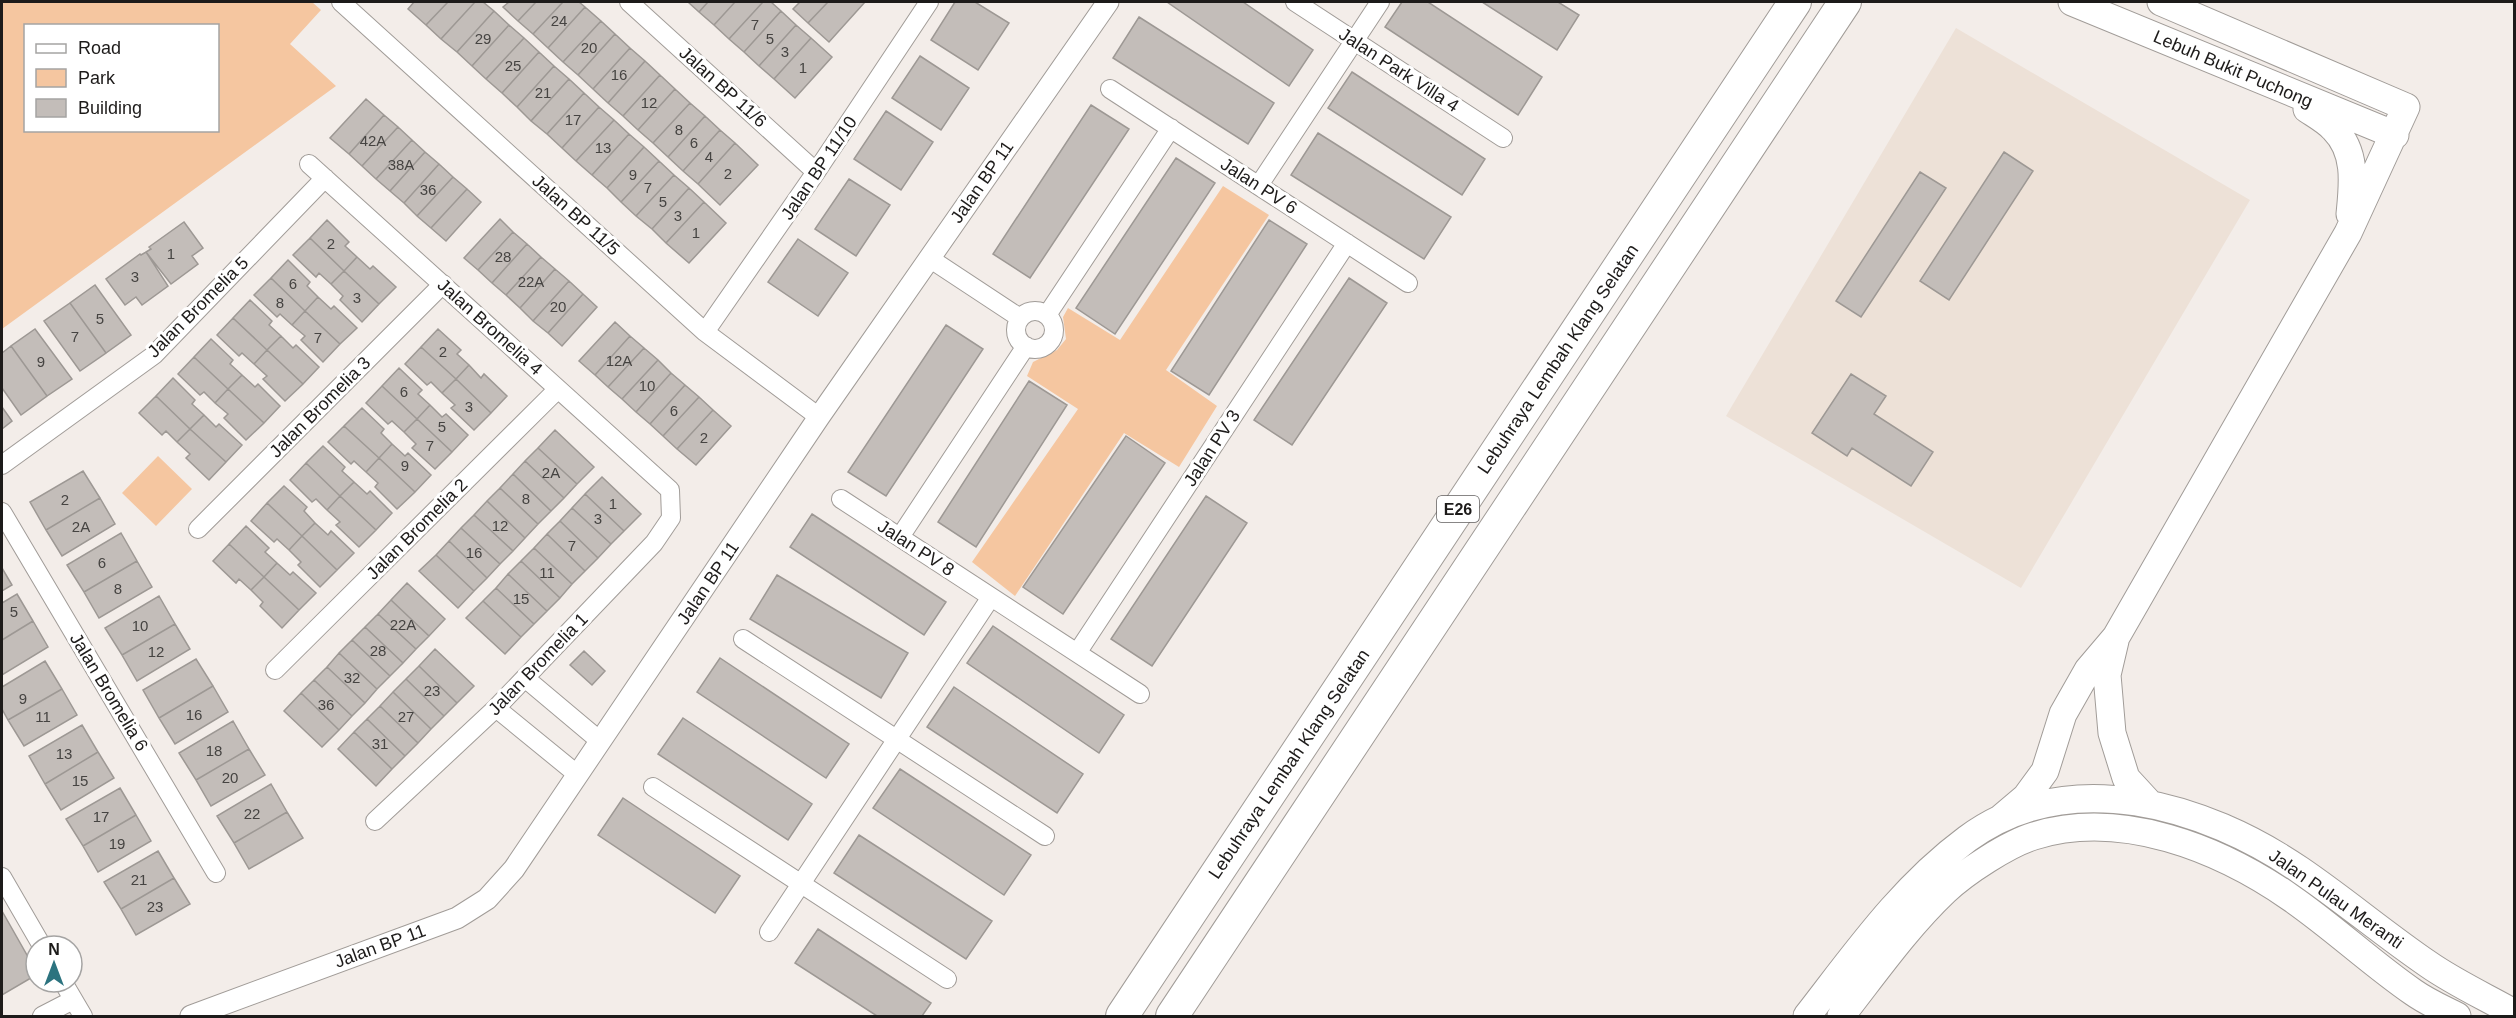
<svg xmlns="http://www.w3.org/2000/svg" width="2516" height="1018" viewBox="0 0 2516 1018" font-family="Arial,sans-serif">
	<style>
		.built { fill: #ede1d7 }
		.green { fill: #f5c6a0; fill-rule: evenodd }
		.building { fill: #c3bdb9; stroke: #9d9894; stroke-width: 1.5 }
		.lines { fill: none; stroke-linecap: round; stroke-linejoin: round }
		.minor-casing { stroke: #a19c98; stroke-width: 20 }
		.tertiary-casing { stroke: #a19c98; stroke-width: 23 }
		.primary-casing { stroke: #a19c98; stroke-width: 29 }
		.motorway-casing { stroke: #a19c98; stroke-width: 34 }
		.minor { stroke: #fff; stroke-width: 18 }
		.tertiary { stroke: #fff; stroke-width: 21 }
		.primary { stroke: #fff; stroke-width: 27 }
		.motorway { stroke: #fff; stroke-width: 32 }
		.labels { text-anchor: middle; stroke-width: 6; stroke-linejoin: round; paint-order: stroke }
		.number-label { font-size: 15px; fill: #464442 }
		.shield { fill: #fff; stroke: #615f5f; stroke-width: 1.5 }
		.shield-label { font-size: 16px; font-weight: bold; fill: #1d1b1a }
		.street-label { font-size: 18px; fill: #1d1b1a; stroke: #fff }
	</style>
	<rect width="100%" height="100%" fill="#f3ede9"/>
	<path class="built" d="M1956 28 2250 200 2021 588 1726 416Z"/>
	<path class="green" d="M2 2H312L321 10 290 44 336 86 2 329ZM26 26H218V130H26Z
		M1223 186 1269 215 1166 370 1217 406 1179 467 1124 433 1015 596 972 562 1078 409 1027 376 1033 362 1057 350 1066 339 1063 317 1068 308 1120 340Z
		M158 456 192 489 156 526 122 493Z"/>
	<path class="building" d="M414 2H448L426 25 408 9Z
		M448 2H475L441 39 426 25Z
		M475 2H483L494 11 457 52 441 39Z
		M509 2H536L518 21 503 7Z
		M536 2H563L533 34 518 21Z
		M563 2H579L585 7 548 48 533 34Z
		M688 2H708L699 12Z
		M708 2H735L714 25 699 12Z
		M735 2H763L729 39 714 25Z
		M763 2H771L781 11 744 52 729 39Z
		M800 2H828L808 23 793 9Z
		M828 2H865L829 42 808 23Z
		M955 2H975L1009 23 978 70 931 40Z
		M1167 2H1243L1313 50 1289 86Z
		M1402 2H1428L1542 77 1518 115 1385 27Z
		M1482 2H1558L1579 15 1557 50Z
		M585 7 601 21 563 62 548 48Z
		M494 11 509 25 472 66 457 52Z
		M781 11 796 25 759 66 744 52Z
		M1139 17 1274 103 1248 144 1113 58Z
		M601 21 615 34 578 75 563 62Z
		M509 25 524 38 486 79 472 66Z
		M796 25 811 38 774 79 759 66Z
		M615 34 630 48 593 89 578 75Z
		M524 38 539 52 502 93 486 79Z
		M811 38 832 57 795 98 774 79Z
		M630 48 645 61 608 103 593 89Z
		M539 52 554 66 517 107 502 93Z
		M920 56 969 88 941 130 892 98Z
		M645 61 660 75 623 116 608 103Z
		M554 66 569 79 531 121 517 107Z
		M1352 72 1485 159 1462 195 1328 108Z
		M660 75 675 89 638 130 623 116Z
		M569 79 584 93 547 134 531 121Z
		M675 89 690 103 653 143 638 130Z
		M584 93 599 107 562 148 547 134Z
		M366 99 384 115 349 154 330 138Z
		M690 103 705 116 668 157 653 143Z
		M1091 105 1129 129 1030 278 993 254Z
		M599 107 614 120 576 161 562 148Z
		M886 111 933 142 901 190 854 159Z
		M384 115 398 127 362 166 349 154Z
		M705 116 720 130 683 171 668 157Z
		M614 120 629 134 592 175 576 161Z
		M398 127 412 140 376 179 362 166Z
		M720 130 735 143 698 184 683 171Z
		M1318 133 1451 217 1424 259 1291 175Z
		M629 134 644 147 607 188 592 175Z
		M412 140 425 152 390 191 376 179Z
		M735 143 758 165 720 205 698 184Z
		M644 147 659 161 621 202 607 188Z
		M425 152 439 164 404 203 390 191Z
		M2004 152 2033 171 1949 300 1920 281Z
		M1176 158 1215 183 1115 334 1076 308Z
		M659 161 674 175 636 216 621 202Z
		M439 164 453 177 417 216 404 203Z
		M1920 172 1946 188 1861 317 1836 301Z
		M674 175 689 188 652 229 636 216Z
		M453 177 467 189 431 228 417 216Z
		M849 179 890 205 856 256 815 229Z
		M689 188 704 202 666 243 652 229Z
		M467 189 481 202 446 241 431 228Z
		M704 202 726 223 689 263 666 243Z
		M500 219 513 232 478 270 464 258Z
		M327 220 349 242 345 246 357 257 344 271 310 238Z
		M1269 220 1307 244 1209 395 1171 371Z
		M184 222 203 248 192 256 198 264 171 284 146 252 151 249 149 247Z
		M513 232 527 244 492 283 478 270Z
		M310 238 344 271 331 284 319 273 316 277 293 255Z
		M798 239 848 273 818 316 768 282Z
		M527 244 541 257 506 295 492 283Z
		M146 252 168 286 142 305 136 297 125 305 106 279 140 254 141 255Z
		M357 257 370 269 373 266 396 287 379 304 344 271Z
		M541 257 555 269 520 308 506 295Z
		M288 260 310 282 307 286 318 297 305 311 271 278Z
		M555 269 569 281 533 321 520 308Z
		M344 271 379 304 362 322 340 300 343 296 331 284Z
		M271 278 305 311 292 325 280 314 277 317 254 295Z
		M1349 278 1387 303 1292 445 1254 420Z
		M569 281 583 294 548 333 533 321Z
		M95 285 131 335 106 353 70 303Z
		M583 294 597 307 562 346 548 333Z
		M318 297 331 309 334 306 357 328 340 344 305 311Z
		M250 300 272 321 269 325 281 336 267 350 233 318Z
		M70 303 106 353 80 371 44 321Z
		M305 311 340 344 323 362 301 340 305 336 292 325Z
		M233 318 267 350 254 364 242 353 239 356 217 335Z
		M615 322 630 336 595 375 579 361Z
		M946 325 983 349 886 496 848 472Z
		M35 329 72 379 47 396 11 346Z
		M438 329 461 350 457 354 469 365 456 379 421 347Z
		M281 336 293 348 296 345 319 367 303 384 267 350Z
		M630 336 644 348 608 387 595 375Z
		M211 339 233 360 230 364 242 375 228 389 194 357Z
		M11 346 47 396 21 415 2 388V353Z
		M421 347 456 379 442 393 431 382 427 385 405 364Z
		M644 348 658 360 622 399 608 387Z
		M267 350 303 384 285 401 263 379 267 376 254 364Z
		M194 357 228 389 215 403 204 392 200 395 178 374Z
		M658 360 671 373 636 412 622 399Z
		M469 365 481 378 484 374 507 396 491 413 456 379Z
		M399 368 422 390 418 394 430 405 417 419 382 386Z
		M671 373 685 385 650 424 636 412Z
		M1851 374 1886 396 1874 414 1933 452 1911 486 1852 448 1847 456 1812 433Z
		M242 375 255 387 258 384 280 406 264 423 228 389Z
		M173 378 195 400 192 404 204 415 190 429 156 396Z
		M456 379 491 413 474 430 451 408 455 405 442 393Z
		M1029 381 1067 405 976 547 938 522Z
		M685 385 699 397 663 436 650 424Z
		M382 386 417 419 404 432 392 421 388 424 366 403Z
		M228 389 264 423 246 440 224 418 228 414 215 403Z
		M156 396 190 429 177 442 166 431 162 435 139 413Z
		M699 397 713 410 677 449 663 436Z
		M430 405 442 417 446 414 468 435 452 452 417 419Z
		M2 407 12 421 2 429Z
		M362 408 384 429 381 433 392 444 379 458 344 426Z
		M713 410 731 426 696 465 677 449Z
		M204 415 216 427 219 424 242 445 226 462 190 429Z
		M417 419 452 452 435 469 412 448 416 444 404 432Z
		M344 426 379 458 366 472 354 461 351 464 328 442Z
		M190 429 226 462 209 480 186 458 190 454 177 442Z
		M555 430 594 467 577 484 538 448Z
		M1126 436 1165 463 1063 614 1023 587Z
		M392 444 405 456 408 453 431 475 415 492 379 458Z
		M323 446 345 467 342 471 354 482 340 496 306 463Z
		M538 448 577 484 564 498 525 461Z
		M379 458 415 492 397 509 375 487 378 483 366 472Z
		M525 461 564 498 551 511 513 474Z
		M306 463 340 496 327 510 316 499 312 502 290 480Z
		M83 471 100 498 46 530 30 502Z
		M513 474 551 511 538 524 500 488Z
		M602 477 641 514 624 531 585 494Z
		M354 482 367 494 370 491 392 513 376 530 340 496Z
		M284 486 307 507 304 511 315 523 302 536 267 503Z
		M500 488 538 524 525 538 487 501Z
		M585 494 624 531 611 544 572 508Z
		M340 496 376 530 359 547 336 525 340 522 327 510Z
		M1206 496 1247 523 1152 666 1111 639Z
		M100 498 115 524 62 556 46 530Z
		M487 501 525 538 513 551 474 515Z
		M267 503 302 536 289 550 277 539 274 542 251 521Z
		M572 508 611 544 598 558 560 521Z
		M812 514 946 602 924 635 790 547Z
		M474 515 513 551 500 564 461 528Z
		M560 521 598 558 585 571 547 534Z
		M315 523 328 535 331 531 354 553 337 570 302 536Z
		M246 526 269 548 265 552 277 563 264 577 229 544Z
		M461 528 500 564 487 578 449 541Z
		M121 533 137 561 84 592 67 565Z
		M547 534 585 571 572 584 534 548Z
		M302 536 337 570 320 587 298 565 301 562 289 550Z
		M449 541 487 578 474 591 436 555Z
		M229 544 264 577 251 590 239 579 236 583 213 561Z
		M534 548 572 584 560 598 521 561Z
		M436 555 474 591 458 608 419 571Z
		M137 561 152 587 99 618 84 592Z
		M521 561 560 598 547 611 508 574Z
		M277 563 290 575 293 572 316 593 299 610 264 577Z
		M2 568 12 585 2 591Z
		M508 574 547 611 534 624 496 588Z
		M777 575 908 653 881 698 750 619Z
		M264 577 299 610 282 628 260 606 263 602 251 590Z
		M407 583 445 619 429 636 391 600Z
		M496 588 534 624 521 637 483 601Z
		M17 594 33 621 2 640V603Z
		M159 596 175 624 122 655 105 628Z
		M391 600 429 636 416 649 378 614Z
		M483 601 521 637 505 654 466 618Z
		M378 614 416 649 403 663 365 627Z
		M33 621 48 647 2 675V640Z
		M175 624 190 649 137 681 122 655Z
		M993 626 1124 715 1099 753 967 663Z
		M365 627 403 663 390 676 352 640Z
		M352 640 390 676 377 689 339 653Z
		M435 649 474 686 457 703 419 666Z
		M584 651 605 671 592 685 570 665Z
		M339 653 377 689 365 703 327 667Z
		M720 658 849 744 826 778 697 692Z
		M196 659 213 686 159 718 143 690Z
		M45 661 62 689 8 720 2 709V687Z
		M419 666 457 703 444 716 406 679Z
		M327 667 365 703 352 716 314 680Z
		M406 679 444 716 431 729 393 692Z
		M314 680 352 716 339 730 301 693Z
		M213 686 228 712 175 744 159 718Z
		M954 687 1083 774 1057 813 927 727Z
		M62 689 77 715 24 746 8 720Z
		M393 692 431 729 418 743 380 706Z
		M301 693 339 730 322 747 284 711Z
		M380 706 418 743 405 756 367 719Z
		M683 718 812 804 788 840 658 754Z
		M367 719 405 756 392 769 354 732Z
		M233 721 249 749 196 780 179 753Z
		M82 725 98 752 45 784 29 756Z
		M354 732 392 769 376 786 338 749Z
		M249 749 265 775 211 806 196 780Z
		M98 752 114 778 61 810 45 784Z
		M900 769 1031 855 1004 895 873 808Z
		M271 784 287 812 234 843 217 816Z
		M120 788 136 815 83 846 66 819Z
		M623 798 740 876 715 913 598 835Z
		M287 812 303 838 249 869 234 843Z
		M136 815 151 841 98 872 83 846Z
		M859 835 992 921 966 959 834 873Z
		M158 851 174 878 121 909 104 882Z
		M174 878 190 904 136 935 121 909Z
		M2 911 36 971V975L2 995Z
		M818 929 931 1003 922 1016H877L795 963Z"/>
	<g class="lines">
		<defs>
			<path id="minor" d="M341 2 705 332 819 417
				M629 2 816 172
				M1295 2 1503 138
				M1110 89 1408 283
				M309 164 670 490 671 518 654 543 496 708 375 821
				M1259 185 1380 2
				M929 258 1020 318
				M1016 330a19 19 0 1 1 38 0a19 19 0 1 1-38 0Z
				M1047 315 1171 128
				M705 332 816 172 929 2
				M2 465 154 355 325 178
				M841 499 1140 694
				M2 512 216 873
				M198 529 443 284
				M900 537 1026 346
				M743 639 1045 836
				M1077 653 1347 243
				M275 670 558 389
				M525 678 600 741
				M496 708 578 775
				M653 787 947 979
				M2 877 42 946
				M769 932 991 597
				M63 982 83 1016
				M42 1016 73 1000"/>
			<path id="tertiary" d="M191 1016 457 918 487 899 514 869 819 417 1108 2"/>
			<path id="primary" d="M2072 2 2395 135
				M2307 109C2316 115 2327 121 2334 129 2357 152 2353 184 2350 214
				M2115 641 2107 675 2112 733 2126 778 2149 803
				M2000 819 2026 797 2045 771 2063 714 2088 670 2116 637 2348 233 2406 107 2161 2
				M1807 1016C1856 953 1902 887 1967 839 2069 764 2205 805 2300 870 2344 900 2384 934 2428 964 2455 983 2486 997 2514 1013
				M1841 1016C1874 974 1906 928 1945 891 1965 872 2008 844 2034 836 2121 809 2219 848 2291 898 2333 927 2371 963 2413 992 2427 1002 2443 1009 2457 1016"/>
			<path id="motorway" d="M1122 1016 1795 2
				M1172 1016 1845 2"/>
		</defs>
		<use href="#minor" class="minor-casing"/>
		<use href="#tertiary" class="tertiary-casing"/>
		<use href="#primary" class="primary-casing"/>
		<use href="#motorway" class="motorway-casing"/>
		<use href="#minor" class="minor"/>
		<use href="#tertiary" class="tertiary"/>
		<use href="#primary" class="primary"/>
		<use href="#motorway" class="motorway"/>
	</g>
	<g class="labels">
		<g class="number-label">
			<text x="559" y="26">24</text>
			<text x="755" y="30">7</text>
			<text x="483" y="44">29</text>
			<text x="770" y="44">5</text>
			<text x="589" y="53">20</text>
			<text x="785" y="57">3</text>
			<text x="513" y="71">25</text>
			<text x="803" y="73">1</text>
			<text x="619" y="80">16</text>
			<text x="543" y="98">21</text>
			<text x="649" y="108">12</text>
			<text x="573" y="125">17</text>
			<text x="679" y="135">8</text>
			<text x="373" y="146">42A</text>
			<text x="694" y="148">6</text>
			<text x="603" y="153">13</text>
			<text x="709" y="162">4</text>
			<text x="401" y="170">38A</text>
			<text x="728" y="179">2</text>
			<text x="633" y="180">9</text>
			<text x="648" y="193">7</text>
			<text x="428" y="195">36</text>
			<text x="663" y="207">5</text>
			<text x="678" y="221">3</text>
			<text x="696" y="238">1</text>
			<text x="331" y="249">2</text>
			<text x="171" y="259">1</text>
			<text x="503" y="262">28</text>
			<text x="135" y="282">3</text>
			<text x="531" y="287">22A</text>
			<text x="293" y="289">6</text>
			<text x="357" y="303">3</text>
			<text x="280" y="308">8</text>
			<text x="558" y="312">20</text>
			<text x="100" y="324">5</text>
			<text x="75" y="342">7</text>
			<text x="318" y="343">7</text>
			<text x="443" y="357">2</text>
			<text x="619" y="366">12A</text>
			<text x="41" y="367">9</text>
			<text x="647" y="391">10</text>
			<text x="404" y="397">6</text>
			<text x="469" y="412">3</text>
			<text x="674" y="416">6</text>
			<text x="442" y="432">5</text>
			<text x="704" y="443">2</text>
			<text x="430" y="451">7</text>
			<text x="405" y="471">9</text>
			<text x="551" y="478">2A</text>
			<text x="526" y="504">8</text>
			<text x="65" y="505">2</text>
			<text x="613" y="509">1</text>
			<text x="598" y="524">3</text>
			<text x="500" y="531">12</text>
			<text x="81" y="532">2A</text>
			<text x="572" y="551">7</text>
			<text x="474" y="558">16</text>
			<text x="102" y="568">6</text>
			<text x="547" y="578">11</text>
			<text x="118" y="594">8</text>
			<text x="521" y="604">15</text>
			<text x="14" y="617">5</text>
			<text x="403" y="630">22A</text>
			<text x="140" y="631">10</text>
			<text x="378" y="656">28</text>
			<text x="156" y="657">12</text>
			<text x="352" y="683">32</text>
			<text x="432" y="696">23</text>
			<text x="23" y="704">9</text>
			<text x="326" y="710">36</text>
			<text x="194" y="720">16</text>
			<text x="43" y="722">11</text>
			<text x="406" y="722">27</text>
			<text x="380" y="749">31</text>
			<text x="214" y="756">18</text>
			<text x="64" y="759">13</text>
			<text x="230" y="783">20</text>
			<text x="80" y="786">15</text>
			<text x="252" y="819">22</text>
			<text x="101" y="822">17</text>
			<text x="117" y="849">19</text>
			<text x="139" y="885">21</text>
			<text x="155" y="912">23</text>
		</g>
		<rect class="shield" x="1437" y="496" width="42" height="26" rx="4.5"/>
		<g class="shield-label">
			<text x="1458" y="515">E26</text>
		</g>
		<g class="street-label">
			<text transform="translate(2233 69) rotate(23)" y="6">Lebuh Bukit Puchong</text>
			<text transform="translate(1399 70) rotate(33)" y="6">Jalan Park Villa 4</text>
			<text transform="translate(723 87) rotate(42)" y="6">Jalan BP 11/6</text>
			<text transform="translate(819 168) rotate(-56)" y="6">Jalan BP 11/10</text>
			<text transform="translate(982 182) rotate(-55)" y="6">Jalan BP 11</text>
			<text transform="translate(1259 186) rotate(33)" y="6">Jalan PV 6</text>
			<text transform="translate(576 215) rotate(42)" y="6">Jalan BP 11/5</text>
			<text transform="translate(198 307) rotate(-45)" y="6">Jalan Bromelia 5</text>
			<text transform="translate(490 327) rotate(42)" y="6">Jalan Bromelia 4</text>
			<text transform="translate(1558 359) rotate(-56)" y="6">Lebuhraya Lembah Klang Selatan</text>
			<text transform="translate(320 407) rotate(-45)" y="6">Jalan Bromelia 3</text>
			<text transform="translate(1212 448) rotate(-57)" y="6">Jalan PV 3</text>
			<text transform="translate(417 529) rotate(-45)" y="6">Jalan Bromelia 2</text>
			<text transform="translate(916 548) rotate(33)" y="6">Jalan PV 8</text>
			<text transform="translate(708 583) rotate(-56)" y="6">Jalan BP 11</text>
			<text transform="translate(538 664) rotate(-46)" y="6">Jalan Bromelia 1</text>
			<text transform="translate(109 692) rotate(59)" y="6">Jalan Bromelia 6</text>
			<text transform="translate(1289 764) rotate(-56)" y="6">Lebuhraya Lembah Klang Selatan</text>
			<text transform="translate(2336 899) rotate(35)" y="6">Jalan Pulau Meranti</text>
			<text transform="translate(380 946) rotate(-20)" y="6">Jalan BP 11</text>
		</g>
	</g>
	<rect width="2516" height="1018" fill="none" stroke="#1d1b1a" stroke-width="6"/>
	<rect x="24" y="24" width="195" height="108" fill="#ffffff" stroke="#a5a4a3" stroke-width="1.5"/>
	<rect x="36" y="44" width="30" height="9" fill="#ffffff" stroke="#a5a4a3" stroke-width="1.5"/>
	<text x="78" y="54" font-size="18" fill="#1d1b1a">Road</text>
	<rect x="36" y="69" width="30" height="18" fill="#f5c6a0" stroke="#a5a4a3" stroke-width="1.5"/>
	<text x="78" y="84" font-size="18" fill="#1d1b1a">Park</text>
	<rect x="36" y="99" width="30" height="18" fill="#c3bdb9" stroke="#a5a4a3" stroke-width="1.5"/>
	<text x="78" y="114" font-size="18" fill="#1d1b1a">Building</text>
	<g transform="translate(54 964)"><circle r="28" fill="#ffffff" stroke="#a5a4a3" stroke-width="1.5"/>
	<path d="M0-4.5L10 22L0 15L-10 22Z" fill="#2c737f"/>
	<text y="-9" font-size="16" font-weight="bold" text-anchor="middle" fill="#1d1b1a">N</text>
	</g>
</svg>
